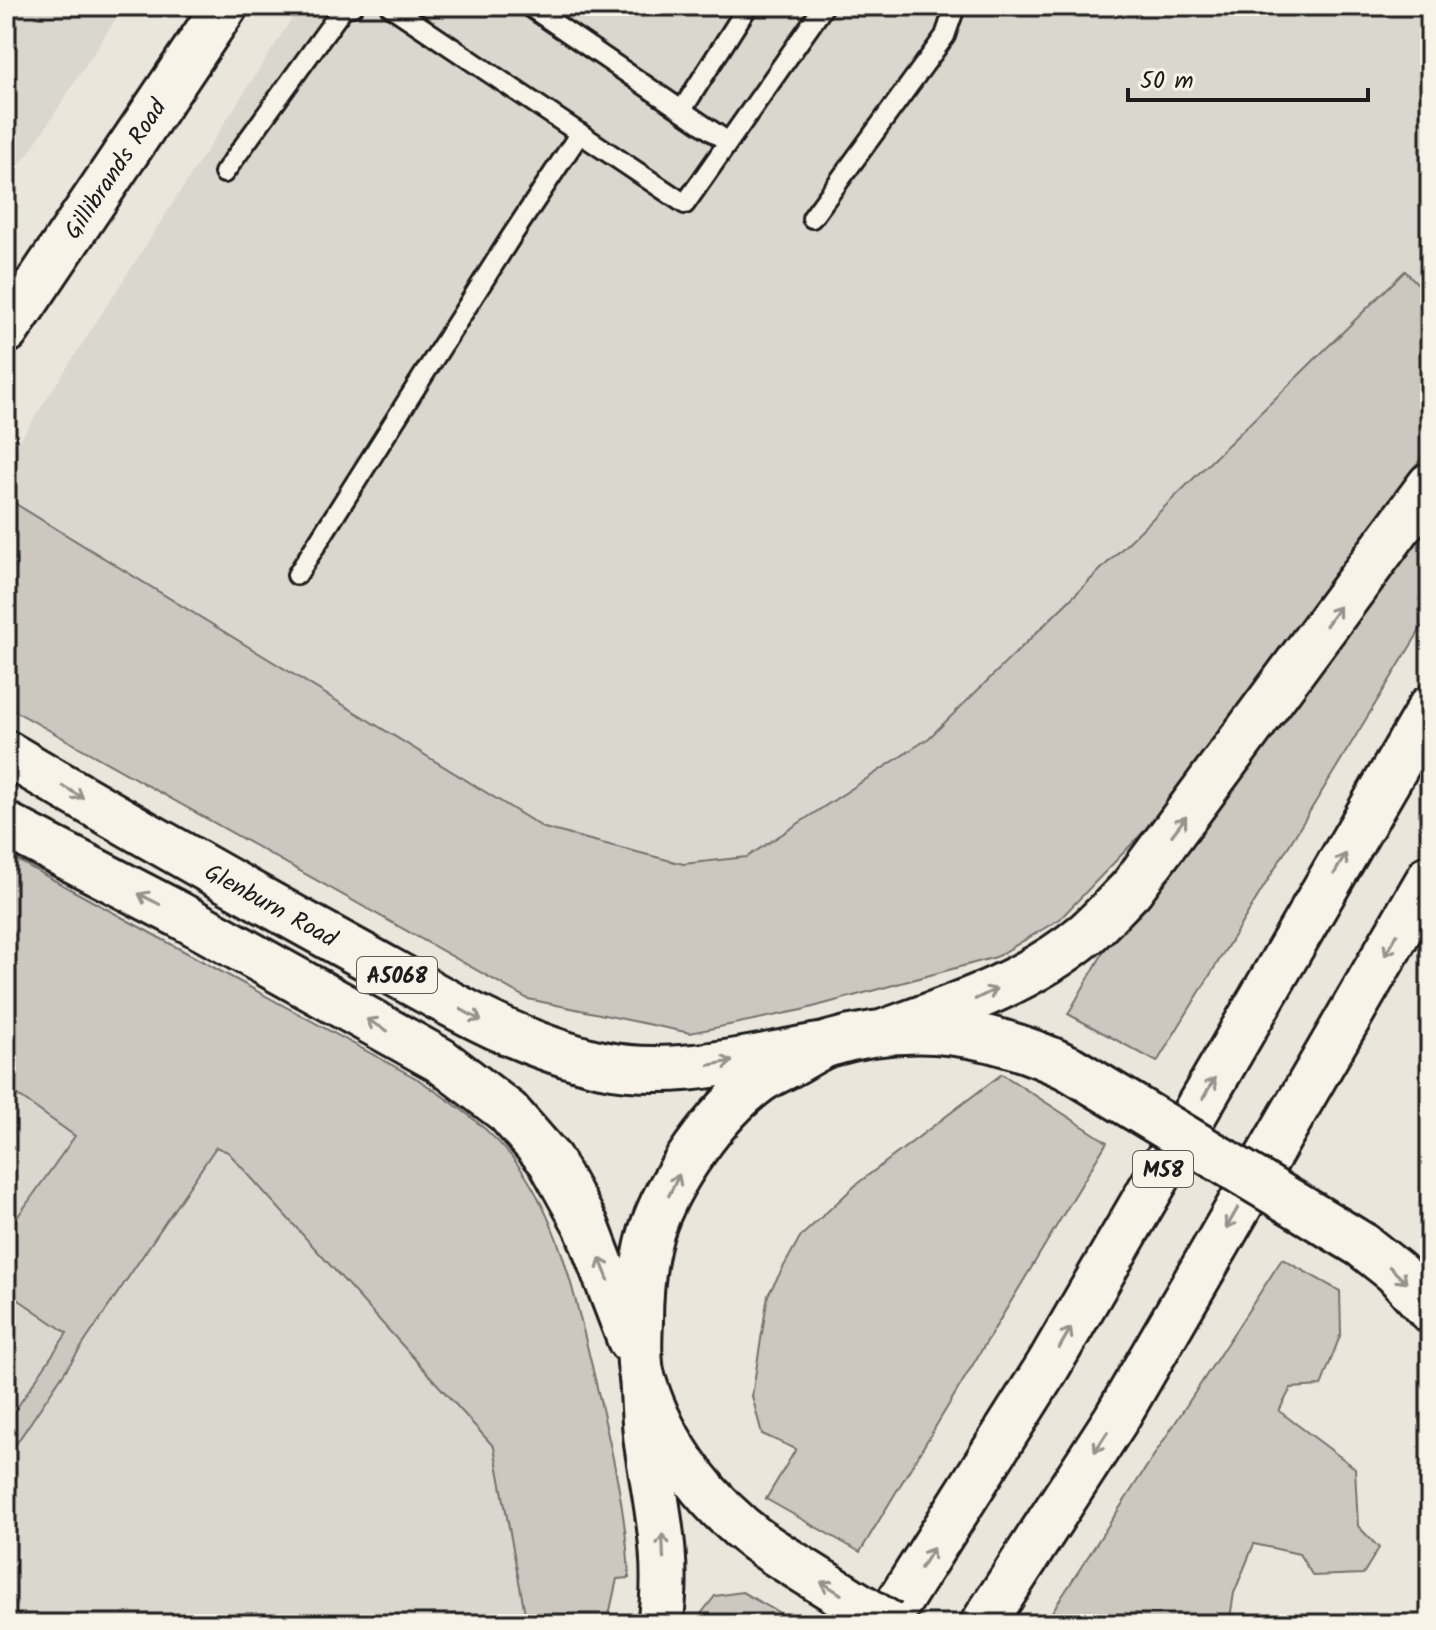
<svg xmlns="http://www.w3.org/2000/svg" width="1436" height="1630" viewBox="0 0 1436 1630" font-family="Kalam,sans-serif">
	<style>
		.built { fill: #dad7ce }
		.green { fill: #ccc8c0; stroke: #74726e; stroke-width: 2 }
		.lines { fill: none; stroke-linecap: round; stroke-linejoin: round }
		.lane-casing { stroke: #1c1c1c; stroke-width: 24 }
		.secondary-casing { stroke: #1c1c1c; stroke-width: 50 }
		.primary-casing { stroke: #1c1c1c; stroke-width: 50 }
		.highway-casing { stroke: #1c1c1c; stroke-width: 50 }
		.lane { stroke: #f7f3e8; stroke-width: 18 }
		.secondary { stroke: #f7f3e8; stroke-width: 44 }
		.primary { stroke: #f7f3e8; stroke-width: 44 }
		.highway { stroke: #f7f3e8; stroke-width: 44 }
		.primary-bridge-casing { stroke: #1c1c1c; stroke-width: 50; stroke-linecap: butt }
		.primary-bridge { stroke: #f7f3e8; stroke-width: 44 }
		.oneway { stroke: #94928c }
		.labels { text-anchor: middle; stroke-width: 8; stroke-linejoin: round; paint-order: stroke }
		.shield { fill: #f7f3e8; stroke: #5e5c59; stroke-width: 2 }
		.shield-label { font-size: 22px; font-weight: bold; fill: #1c1c1c }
		.street-label { font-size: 24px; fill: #1c1c1c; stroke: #f7f3e8 }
	</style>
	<rect width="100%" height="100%" fill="#eae6dc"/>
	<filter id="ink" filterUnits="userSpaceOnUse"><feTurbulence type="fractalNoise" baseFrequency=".0125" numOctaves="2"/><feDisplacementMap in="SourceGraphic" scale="16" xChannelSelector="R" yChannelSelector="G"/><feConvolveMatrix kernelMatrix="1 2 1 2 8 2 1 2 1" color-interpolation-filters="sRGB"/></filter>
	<g filter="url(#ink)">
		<path class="built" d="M6 6H124L29 153 6 181Z
			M300 6H1430V282L1424 291 1405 271 929 738 747 857 683 864 544 828 6 498V462Z
			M6 1000 229 1148 498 1445 532 1624H6Z"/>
		<path class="green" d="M1405 271 1424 290 1430 282V446L1151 824 1060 919 996 957 802 1010 690 1033 528 999 6 706V498L544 828 683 864 747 857 929 738Z
			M1430 524V614L1157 1062 1068 1014 1124 916Z
			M6 854 416 1078C455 1104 493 1129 521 1169 560 1225 575 1297 591 1362 608 1434 626 1504 629 1578L617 1579 607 1624H527L494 1447 228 1152 216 1147 6 1459V1424L67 1333 6 1291V1233L75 1136 6 1087Z
			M1002 1074 1107 1142 860 1552 766 1499 796 1449 762 1434 752 1396 768 1295 800 1237 858 1183Z
			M1282 1259 1340 1291 1341 1333 1321 1386 1291 1388 1279 1411 1355 1468 1358 1526 1379 1548 1363 1574 1313 1576 1299 1554 1254 1544 1234 1593 1229 1624H1044Z
			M742 1592 780 1613V1624H693L715 1596Z"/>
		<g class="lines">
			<defs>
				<path id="lane" d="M390 6 685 204 824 6
					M529 6 728 142
					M682 110 748 6
					M224 173 344 7 353 6
					M812 218 945 36 953 13 952 6
					M297 575 511 237 580 133"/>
				<path id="secondary" d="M6 331 225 6"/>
				<path id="primary" d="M6 753C123 822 241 889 360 954 438 997 515 1045 602 1064 676 1079 753 1057 825 1045
					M6 825 178 914 440 1060 508 1112 550 1160 586 1225 630 1340
					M1362 1245 1396 1272 1430 1310
					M774 1552C712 1512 663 1448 642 1377 638 1360 639 1339 640 1322 640 1293 643 1261 651 1233 667 1182 716 1112 759 1081 770 1073 784 1068 796 1061 806 1055 817 1048 828 1044 914 1019 990 1030 1069 1068"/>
				<path id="highway" d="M887 1031C957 1006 1029 982 1087 933 1102 920 1116 904 1131 889L1430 485
					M642 1376C644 1400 644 1426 648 1450 657 1509 670 1564 660 1624
					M885 1624 1048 1366 1430 708
					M983 1624 1116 1419 1430 877"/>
			</defs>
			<use href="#lane" class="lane-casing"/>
			<use href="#secondary" class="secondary-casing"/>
			<use href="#primary" class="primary-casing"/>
			<use href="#highway" class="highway-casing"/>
			<use href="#lane" class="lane"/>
			<use href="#secondary" class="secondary"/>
			<use href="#primary" class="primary"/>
			<use href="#highway" class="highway"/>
			<defs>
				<path id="primary-bridge" d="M1069 1068 1362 1245
					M774 1552 889 1624"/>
			</defs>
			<use href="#primary-bridge" class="primary-bridge-casing"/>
			<use href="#primary-bridge" class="primary-bridge"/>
		</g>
		<defs><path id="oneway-shaft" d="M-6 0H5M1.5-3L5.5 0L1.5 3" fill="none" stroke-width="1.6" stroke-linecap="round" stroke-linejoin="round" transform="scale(2)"/></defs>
		<g class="oneway">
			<use href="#oneway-shaft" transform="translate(1333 616) rotate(-54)"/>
			<use href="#oneway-shaft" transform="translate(73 792) rotate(31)"/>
			<use href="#oneway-shaft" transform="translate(1179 826) rotate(-53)"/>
			<use href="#oneway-shaft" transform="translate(1340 864) rotate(-60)"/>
			<use href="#oneway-shaft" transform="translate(149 899) rotate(-153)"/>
			<use href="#oneway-shaft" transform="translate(1391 945) rotate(120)"/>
			<use href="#oneway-shaft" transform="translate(986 994) rotate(-26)"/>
			<use href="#oneway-shaft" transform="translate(471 1015) rotate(29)"/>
			<use href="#oneway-shaft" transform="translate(377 1025) rotate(-151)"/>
			<use href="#oneway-shaft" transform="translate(721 1063) rotate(-10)"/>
			<use href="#oneway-shaft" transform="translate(1209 1088) rotate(-60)"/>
			<use href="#oneway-shaft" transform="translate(674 1185) rotate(-64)"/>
			<use href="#oneway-shaft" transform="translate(1232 1218) rotate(120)"/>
			<use href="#oneway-shaft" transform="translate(604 1269) rotate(-112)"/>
			<use href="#oneway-shaft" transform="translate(1398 1275) rotate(44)"/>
			<use href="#oneway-shaft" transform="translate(1065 1338) rotate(-60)"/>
			<use href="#oneway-shaft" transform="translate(1101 1442) rotate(123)"/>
			<use href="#oneway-shaft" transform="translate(663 1546) rotate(-92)"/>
			<use href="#oneway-shaft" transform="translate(927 1558) rotate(-58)"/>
			<use href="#oneway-shaft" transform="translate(831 1588) rotate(-148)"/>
		</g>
	</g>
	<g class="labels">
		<g class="shield">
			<rect x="357" y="957" width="80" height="36" rx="6"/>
			<rect x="1133" y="1151" width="60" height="36" rx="6"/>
		</g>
		<g class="shield-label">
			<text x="397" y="983">A5068</text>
			<text x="1163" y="1177">M58</text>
		</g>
		<g class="street-label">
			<text transform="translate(115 169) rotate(-56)" y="8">Gillibrands Road</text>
			<text transform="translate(271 905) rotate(29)" y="8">Glenburn Road</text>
		</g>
	</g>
	<rect width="1436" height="1630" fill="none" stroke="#f7f3e8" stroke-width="32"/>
	<rect x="16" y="16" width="1404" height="1598" fill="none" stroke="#1c1c1c" stroke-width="3" filter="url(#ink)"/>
	<path d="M1128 88v12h240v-12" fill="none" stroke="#1c1c1c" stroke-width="4"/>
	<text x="1140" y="88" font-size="24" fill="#1c1c1c" stroke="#f7f3e8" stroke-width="6" paint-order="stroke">50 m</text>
</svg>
